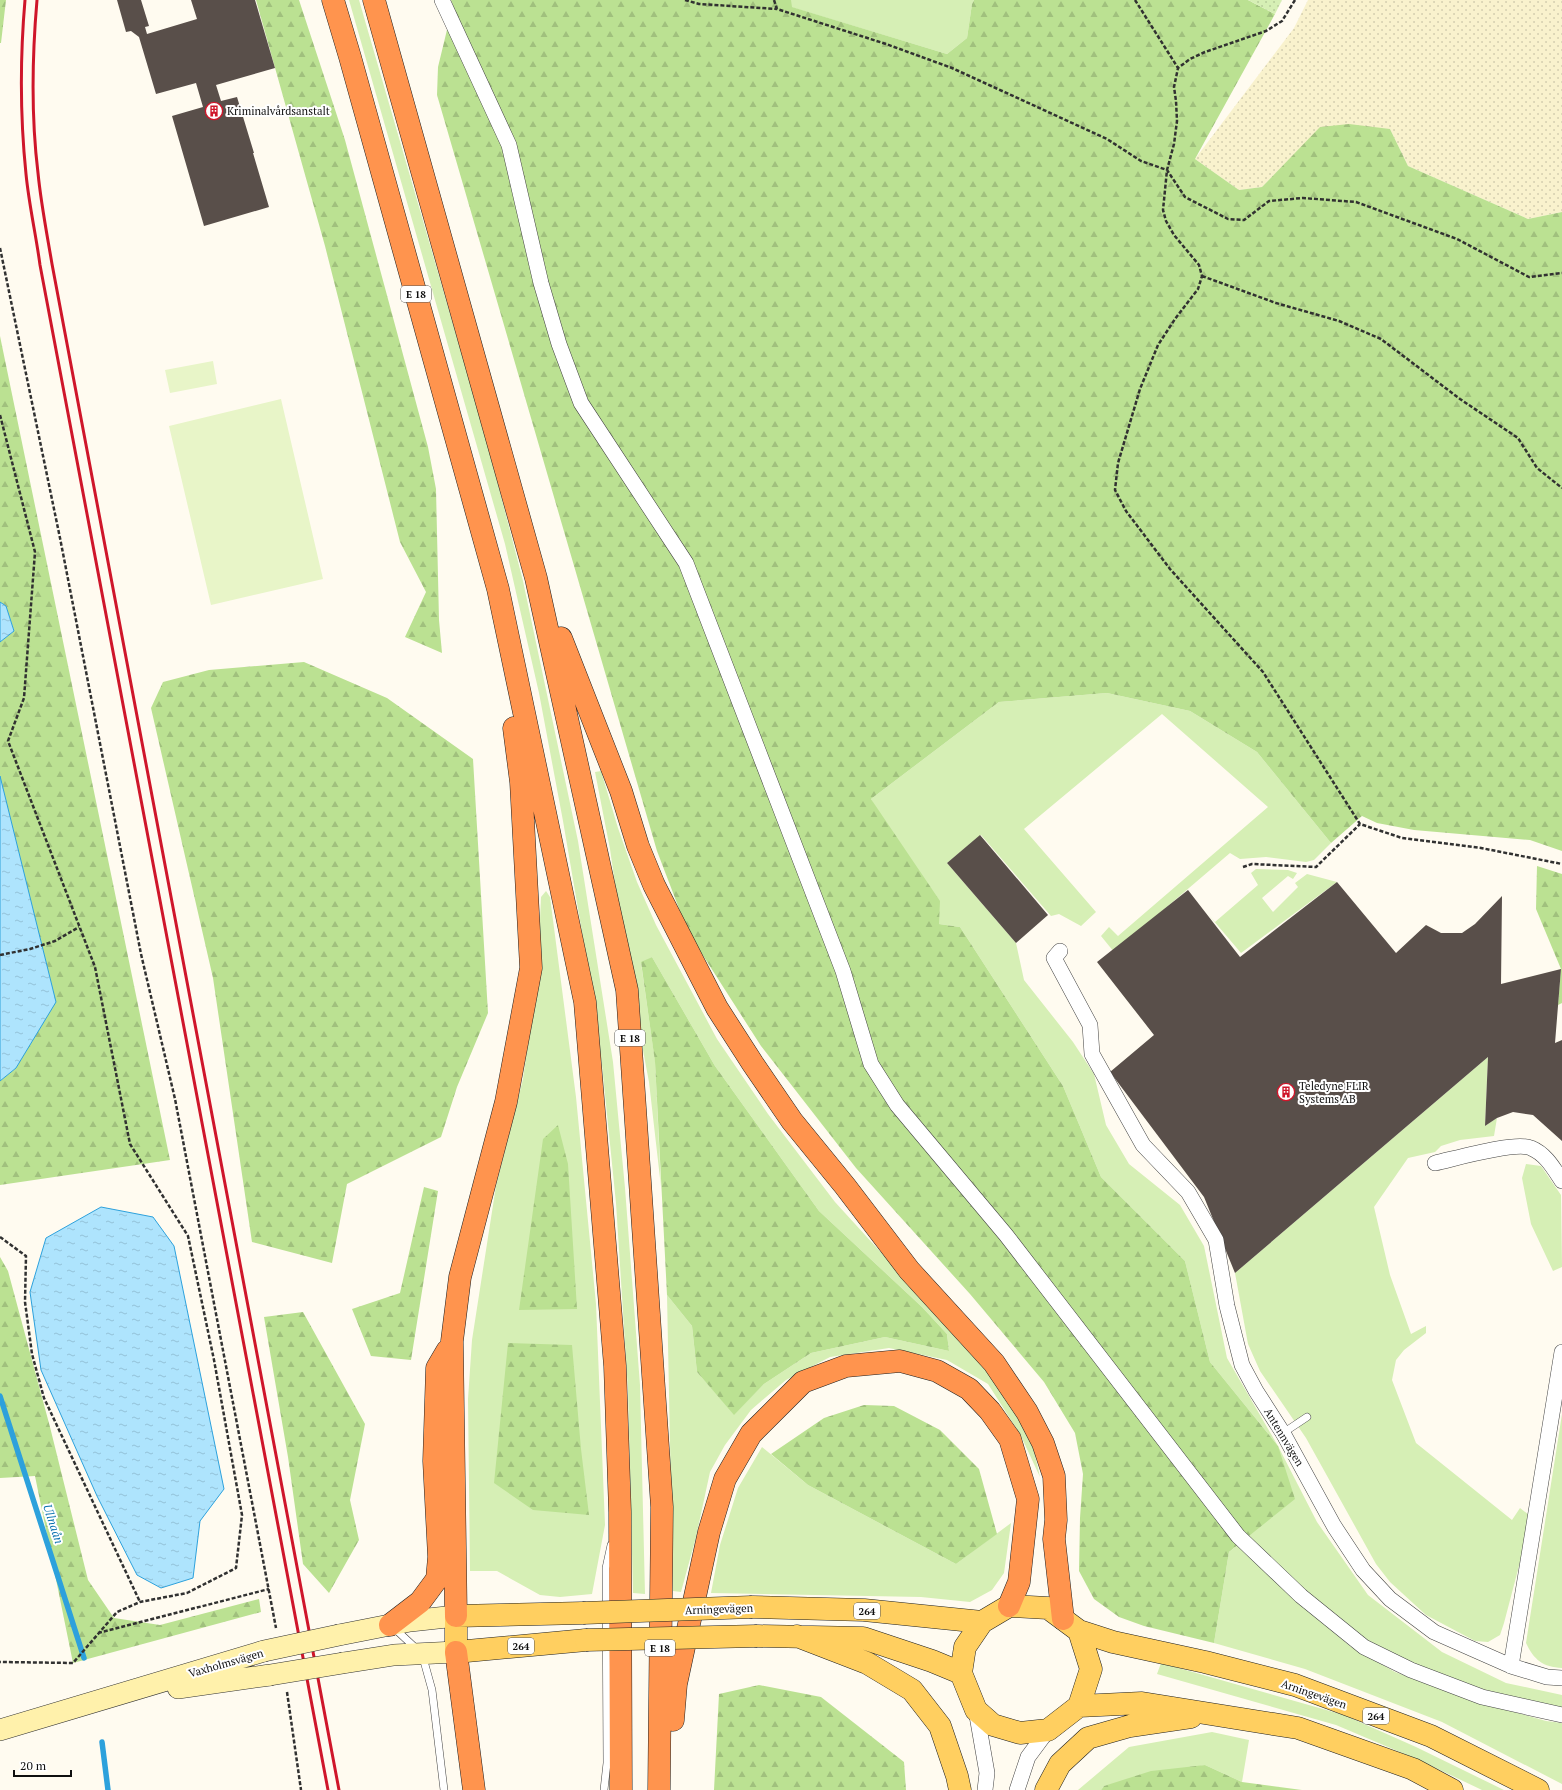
<svg xmlns="http://www.w3.org/2000/svg" width="1562" height="1790" viewBox="0 0 1562 1790" font-family="'PT Serif',serif">
	<style>
		.farmland { fill: url(#farmland-dots) }
		.grass { fill: #d6efb5 }
		.forest { fill: url(#forest-firs) }
		.garden { fill: url(#garden-dots) }
		.pitch { fill: #e8f5c8 }
		.water { fill: url(#water-ripples); stroke: #2da1dc }
		.lines { fill: none; stroke-linecap: round; stroke-linejoin: round }
		.stream { stroke: #2da1dc; stroke-width: 5.5 }
		.building { fill: #594f4a }
		.service-casing { stroke: #424242; stroke-width: 8 }
		.minor-casing { stroke: #424242; stroke-width: 16 }
		.secondary-casing { stroke: #313131; stroke-width: 22 }
		.primary-casing { stroke: #202020; stroke-width: 23 }
		.motorway-casing { stroke: #202020; stroke-width: 23 }
		.path { stroke: #313131; stroke-width: 2.5; stroke-dasharray: 4 2; stroke-linecap: butt }
		.service { stroke: #fff; stroke-width: 7 }
		.minor { stroke: #fff; stroke-width: 15 }
		.secondary { stroke: #fff1ab; stroke-width: 21 }
		.primary { stroke: #ffcf60; stroke-width: 22 }
		.motorway { stroke: #ff944e; stroke-width: 22 }
		.rail { stroke: #cf162a; stroke-width: 3 }
		.secondary-bridge-casing { stroke: #313131; stroke-width: 22; stroke-linecap: butt }
		.primary-bridge-casing { stroke: #202020; stroke-width: 23; stroke-linecap: butt }
		.secondary-bridge { stroke: #fff1ab; stroke-width: 21 }
		.primary-bridge { stroke: #ffcf60; stroke-width: 22 }
		.labels { text-anchor: middle; stroke-width: 4; stroke-linejoin: round; paint-order: stroke }
		.shield { fill: #fff; stroke: #575757; stroke-width: 1 }
		.shield-label { font-size: 10px; font-weight: bold; fill: #0f0f0f }
		.poi-label { font-size: 11px; fill: #0f0f0f; stroke: #fff; text-anchor: start }
		.street-label { font-size: 11px; fill: #0f0f0f; stroke: #fff }
		.water-label { font-size: 12px; font-style: italic; fill: #0971af; stroke: #fff }
	</style>
	<defs>
		<pattern id="farmland-dots" width="8" height="8" patternUnits="userSpaceOnUse"><rect width="8" height="8" fill="#f9f2cd"/><path d="M2 2h.1M6 6h.1" fill="none" stroke="#d4ceaf" stroke-width="1.8" stroke-linecap="round"/></pattern>
		<pattern id="forest-firs" width="22" height="20" patternUnits="userSpaceOnUse"><rect width="22" height="20" fill="#bbe192"/><path d="M5 1l3.5 6h-7zM16 11l3.5 6h-7z" fill="#a0c07d"/></pattern>
		<pattern id="garden-dots" width="8" height="8" patternUnits="userSpaceOnUse"><rect width="8" height="8" fill="#d6efb5"/><path d="M2 2h.1M6 6h.1" fill="none" stroke="#b6cc9a" stroke-width="1.8" stroke-linecap="round"/></pattern>
		<pattern id="water-ripples" width="26" height="14" patternUnits="userSpaceOnUse"><rect width="26" height="14" fill="#aee4fd"/><path d="M2 4q2-2 4 0t4 0M15 11q2-2 4 0t4 0" fill="none" stroke="#94c2d8"/></pattern>
	</defs>
	<rect width="100%" height="100%" fill="#fffbf0"/>
	<path class="farmland" d="M1308 0H1562V212L1528 219 1408 166 1390 129 1321 127 1262 187 1239 190 1195 159 1294 28Z"/>
	<path class="grass" d="M349 0H359L486 438 523 581 578 841 613 1062 625 1188 640 1385 645 1594 633 1593 628 1390 616 1203 602 1065 584 944 563 821 539 693 505 544Z
		M791 0H974L972 4 967 38 947 54 791 7Z
		M1107 693 1190 711 1257 752 1331 843 1314 860 1306 862 1266 857 1240 859 1230 853 1114 952 1101 936 1109 927 1118 936 1268 807 1162 714 1024 829 1096 912 1081 926 1059 914 1051 916 981 835 947 863 1016 943 1024 980 1073 1042 1094 1074 1106 1125 1129 1164 1180 1205 1204 1246 1227 1358 1278 1446 1317 1522 1368 1595 1442 1652 1506 1683 1562 1695V1709L1500 1695 1453 1680 1379 1648 1327 1612 1249 1536 1278 1446 1210 1362 1185 1261 1101 1177 1063 1086 960 927 939 924 871 799 999 702Z
		M601 771 618 828 637 882 656 925 717 1039 768 1114 835 1202 1009 1393 1030 1433 1040 1477 1020 1434 988 1384 947 1360 889 1348 830 1357 786 1380 751 1410 725 1445 710 1472 696 1537 681 1592 673 1591 667 1295 692 1326 697 1372 734 1414 764 1384 811 1353 885 1337 949 1351 947 1334 922 1307 819 1211 715 1066 652 957 641 963 655 1061 661 1187 649 1082 626 960 610 849 595 772Z
		M1256 869 1288 870 1297 873 1293 879 1288 876 1262 898 1273 912 1298 887 1295 883 1307 874 1337 882 1241 953 1207 913 1215 922 1258 885 1251 873Z
		M546 891 550 897 576 1097 596 1304 605 1525 592 1594 560 1597 540 1595 497 1571H470L468 1399 472 1340 496 1186 523 1079 529 1036 539 944 541 897Z
		M1488 1057 1485 1126 1497 1118 1494 1136 1460 1140 1441 1146 1435 1152 1408 1158 1374 1207 1390 1275 1411 1334 1426 1326V1333L1404 1350 1396 1360 1392 1380 1416 1443 1512 1520 1520 1508 1529 1515 1530 1524 1504 1623 1500 1635 1488 1642 1475 1641 1426 1615 1390 1582 1376 1564 1306 1438 1260 1371 1248 1344 1235 1273Z
		M1526 1164 1541 1166 1561 1195 1562 1267 1553 1271 1531 1224 1522 1178Z
		M1562 1414V1668C1543 1667 1534 1660 1526 1643Z
		M762 1447 808 1485 956 1564 1011 1523 1004 1573 992 1590 970 1602 921 1597 711 1593 720 1545 738 1488Z
		M1238 1545 1292 1597 1350 1646 1395 1672 1468 1699 1546 1721 1562 1723V1784L1442 1722 1305 1669 1214 1643 1229 1552Z
		M1161 1663 1344 1715 1416 1747 1504 1790H1482L1421 1761 1336 1725 1157 1674Z
		M1212 1732 1249 1740 1242 1782 1205 1765 1104 1786 1101 1790H1078L1129 1747Z"/>
	<path class="forest" d="M0 0H6L1 43H0Z
		M256 0H299L345 140 428 447 436 489 439 620 442 653 405 637 426 592 400 542 325 246Z
		M451 0H791L792 7 947 54 967 38 972 4 974 0H1248L1275 14 1195 159 1239 190 1262 187 1320 127 1349 124 1390 129 1408 166 1528 219 1562 212V851L1530 840 1414 830 1377 823 1362 816 1331 843 1257 752 1190 711 1107 693 999 702 871 799 940 901 939 924 960 927 1063 1086 1101 1177 1185 1261 1210 1362 1278 1446 1295 1499 1229 1552 1214 1643 1144 1626 1119 1617 1094 1599 1079 1571 1080 1518 1083 1474 1075 1433 1044 1382 970 1294 856 1168 761 1046 688 932 657 851 437 95 438 67 453 5Z
		M0 336 170 1160 0 1185V1081L16 1068 8 812 0 776V642L14 631 6 606 0 602Z
		M304 662 387 698 473 759 488 1013 457 1087 441 1137 347 1184 332 1263 252 1242 213 978 151 708 163 682 209 670Z
		M1537 866 1562 874V1003L1558 1005 1561 969 1536 909Z
		M652 957 715 1066 819 1211 922 1307 947 1334 949 1351 885 1337 811 1353 764 1384 734 1415 697 1372 692 1326 667 1295 655 1062 641 962Z
		M558 1125 568 1164 577 1309 519 1310 543 1139Z
		M424 1187 438 1191 411 1360 371 1356 352 1309 400 1293Z
		M0 1257 8 1271 50 1427 88 1580 114 1618 160 1625 259 1599 261 1612 73 1663 35 1476 0 1478Z
		M303 1312 365 1424 350 1500 359 1540 329 1593 303 1564 288 1457 264 1317Z
		M508 1343 572 1345 581 1449 589 1515 533 1510 494 1483Z
		M864 1405 894 1406 940 1430 979 1469 997 1534 956 1564 808 1485 771 1454 824 1418Z
		M759 1685 821 1697 904 1762 906 1790H714L719 1694Z
		M1205 1765 1242 1782 1302 1790H1101L1104 1786 1151 1771Z"/>
	<path class="garden" d="M1248 0H1282L1275 14Z"/>
	<path class="pitch" d="M213 361 217 384 170 393 165 370Z
		M281 399 323 579 211 605 169 426Z"/>
	<path class="water" d="M0 602 6 606 14 631 0 642Z
		M0 776 56 1002 16 1068 0 1081Z
		M101 1207 153 1217 174 1246 224 1489 200 1521 193 1578 161 1588 137 1575 97 1496 41 1370 30 1292 46 1238Z"/>
	<g class="lines">
		<path class="stream" d="M0 1396 84 1658
			M102 1742 108 1790"/>
	</g>
	<path class="building" d="M117 0H141L149 26 145 27 147 34 197 19 191 0H255L275 68 216 85 221 101 237 97 254 153H253L269 207 204 226 172 116 203 107 196 83 156 94 139 37 131 31 126 32Z
		M980 835 1048 915 1016 943 947 863Z
		M1337 882 1396 953 1426 925 1441 933H1462L1475 924 1502 896 1501 984 1561 969 1555 1043 1562 1040V1141L1533 1115 1513 1112 1497 1118 1485 1126 1488 1057 1235 1273 1204 1197 1110 1072 1154 1035 1097 962 1188 890 1240 957Z"/>
	<g class="lines">
		<defs>
			<path id="service" d="M1283 1433 1307 1417
				M393 1627 422 1654 432 1690 444 1790
				M604 1790 607 1763 606 1568 611 1545"/>
			<path id="minor" d="M442 0 509 145 541 283 559 344 581 403 686 563 843 971 871 1064 897 1105 1006 1235 1238 1536 1301 1596 1364 1647 1411 1670 1482 1697 1562 1715
				M1060 951 1054 958 1090 1025 1092 1054 1143 1145 1188 1192 1216 1240 1227 1306 1242 1365 1256 1391 1283 1433 1334 1526 1363 1570 1390 1599 1434 1632 1511 1666 1547 1677 1562 1678
				M1435 1163C1454 1159 1515 1141 1531 1148 1546 1154 1554 1169 1562 1181
				M1511 1666 1562 1352
				M976 1710 987 1773 985 1790
				M1017 1790 1028 1757 1048 1730"/>
			<path id="secondary" d="M339 1635 410 1621 456 1616
				M343 1663 394 1655 456 1652
				M178 1688 270 1675
				M0 1730 264 1651"/>
			<path id="primary" d="M752 1607 864 1610 982 1622
				M583 1613 456 1616V1652L586 1640
				M1079 1631 1091 1669 1079 1706
				M757 1636 863 1638 932 1661 961 1673
				M797 1636 867 1663 912 1690 940 1726 957 1776 960 1790
				M1046 1790 1060 1764 1088 1738 1130 1726 1191 1717
				M1452 1790 1413 1769 1298 1728 1142 1703 1079 1706 1048 1730 1020 1733 993 1725 976 1710 961 1673 965 1647 982 1622 1009 1606 1048 1608 1079 1631 1113 1642 1205 1662 1295 1685 1431 1736 1538 1790"/>
			<path id="motorway" d="M333 0 350 57 498 589 585 1002 615 1366 620 1512 621 1790
				M374 0 536 578 627 990 662 1507 659 1790
				M561 638 621 791 638 846 654 885 717 1008 753 1064 792 1121 845 1186 909 1270 994 1363 1027 1412 1043 1443 1054 1476 1056 1520 1054 1539 1063 1619
				M456 1616 452 1341 460 1277 506 1102 531 968 521 782 514 728
				M390 1625 420 1602 437 1579 439 1557 434 1461 437 1368 447 1351
				M456 1652 474 1790
				M673 1720 676 1684 709 1532 725 1479 751 1434 803 1382 846 1366 900 1361 937 1371 969 1389 990 1411 1010 1439 1028 1499 1019 1582 1009 1606"/>
		</defs>
		<use href="#service" class="service-casing"/>
		<use href="#minor" class="minor-casing"/>
		<use href="#secondary" class="secondary-casing"/>
		<use href="#primary" class="primary-casing"/>
		<use href="#motorway" class="motorway-casing"/>
		<path class="path" d="M685 0 699 4 777 9
			M774 0 777 9 886 44 952 68 1107 139 1141 161 1167 170 1185 197 1228 219 1244 220 1269 201 1303 198 1356 202 1457 239 1529 277 1562 273
			M1135 0 1178 68
			M1295 0 1282 21 1266 31 1205 52 1190 59 1178 68 1174 87 1176 101 1177 121 1174 144 1167 170 1163 210 1166 221 1174 235 1199 265 1202 276 1198 289 1175 319 1158 345 1140 389 1118 463 1115 490 1126 511 1170 569 1263 672 1360 824 1402 838 1481 848 1562 864
			M0 248 60 538 141 954 175 1099 276 1628
			M1202 276 1276 303 1339 321 1381 339 1460 399 1518 438 1537 468 1562 488
			M0 415 35 552 24 698 8 741 95 967 130 1144 188 1236 214 1360 242 1515 236 1568 187 1593 140 1602 117 1612 73 1663 0 1662
			M1243 867 1252 864 1316 867 1360 824
			M0 955 30 949 55 941 79 927
			M0 1237 26 1256 25 1302 32 1354 44 1398 140 1602
			M98 1633 269 1589
			M287 1692 301 1790"/>
		<use href="#service" class="service"/>
		<use href="#minor" class="minor"/>
		<use href="#secondary" class="secondary"/>
		<use href="#primary" class="primary"/>
		<use href="#motorway" class="motorway"/>
		<path class="rail" d="M25 0C20 58 20 116 26 174 29 205 36 235 40 265L328 1790
			M37 0C32 58 31 116 38 173 41 204 47 234 52 264L339 1790"/>
		<defs>
			<path id="secondary-bridge" d="M264 1651 339 1635
				M270 1675 343 1663"/>
			<path id="primary-bridge" d="M583 1613 752 1607
				M586 1640 757 1636"/>
		</defs>
		<use href="#secondary-bridge" class="secondary-bridge-casing"/>
		<use href="#primary-bridge" class="primary-bridge-casing"/>
		<use href="#secondary-bridge" class="secondary-bridge"/>
		<use href="#primary-bridge" class="primary-bridge"/>
	</g>
	<defs>
		<symbol id="building-ring" viewBox="-11 -11 22 22"><circle r="9.5" fill="#fff" stroke="#cf162a" stroke-width="1.5"/><path d="M-4-6H4V6H1V3H-1V6H-4ZM-2.5-4.3h1.7v1.8h-1.7ZM.8-4.3h1.7v1.8H.8ZM-2.5-1h1.7V.8h-1.7ZM.8-1h1.7V.8H.8Z" fill="#cf162a"/></symbol>
	</defs>
	<g fill-rule="evenodd">
		<use href="#building-ring" x="204" y="101" width="20" height="20"/>
		<use href="#building-ring" x="1276" y="1082" width="20" height="20"/>
	</g>
	<g class="labels">
		<g class="shield">
			<rect x="401" y="286" width="30" height="16" rx="3"/>
			<rect x="615" y="1030" width="30" height="16" rx="3"/>
			<rect x="854" y="1603" width="26" height="16" rx="3"/>
			<rect x="508" y="1638" width="26" height="16" rx="3"/>
			<rect x="645" y="1640" width="30" height="16" rx="3"/>
			<rect x="1363" y="1708" width="26" height="16" rx="3"/>
		</g>
		<g class="shield-label">
			<text x="416" y="298">E 18</text>
			<text x="630" y="1042">E 18</text>
			<text x="867" y="1615">264</text>
			<text x="521" y="1650">264</text>
			<text x="660" y="1652">E 18</text>
			<text x="1376" y="1720">264</text>
		</g>
		<g class="poi-label">
			<text x="227" y="115">Kriminalvårdsanstalt</text>
			<text x="1299" y="1090">Teledyne FLIR<tspan x="1299" dy="13">Systems AB</tspan></text>
		</g>
		<g class="street-label">
			<text transform="translate(1284 1437) rotate(59)" y="4">Antennvägen</text>
			<text transform="translate(719 1609) rotate(-2)" y="4">Arningevägen</text>
			<text transform="translate(226 1663) rotate(-16)" y="4">Vaxholmsvägen</text>
			<text transform="translate(1314 1694) rotate(19)" y="4">Arningevägen</text>
		</g>
		<g class="water-label">
			<text transform="translate(53 1524) rotate(72)" y="4">Ullnaån</text>
		</g>
	</g>
	<path d="M14 1770v6h57v-6" fill="none" stroke="#0f0f0f" stroke-width="2"/>
	<text x="20" y="1770" font-size="12" fill="#0f0f0f" stroke="#ffffff" stroke-width="3" paint-order="stroke">20 m</text>
</svg>
